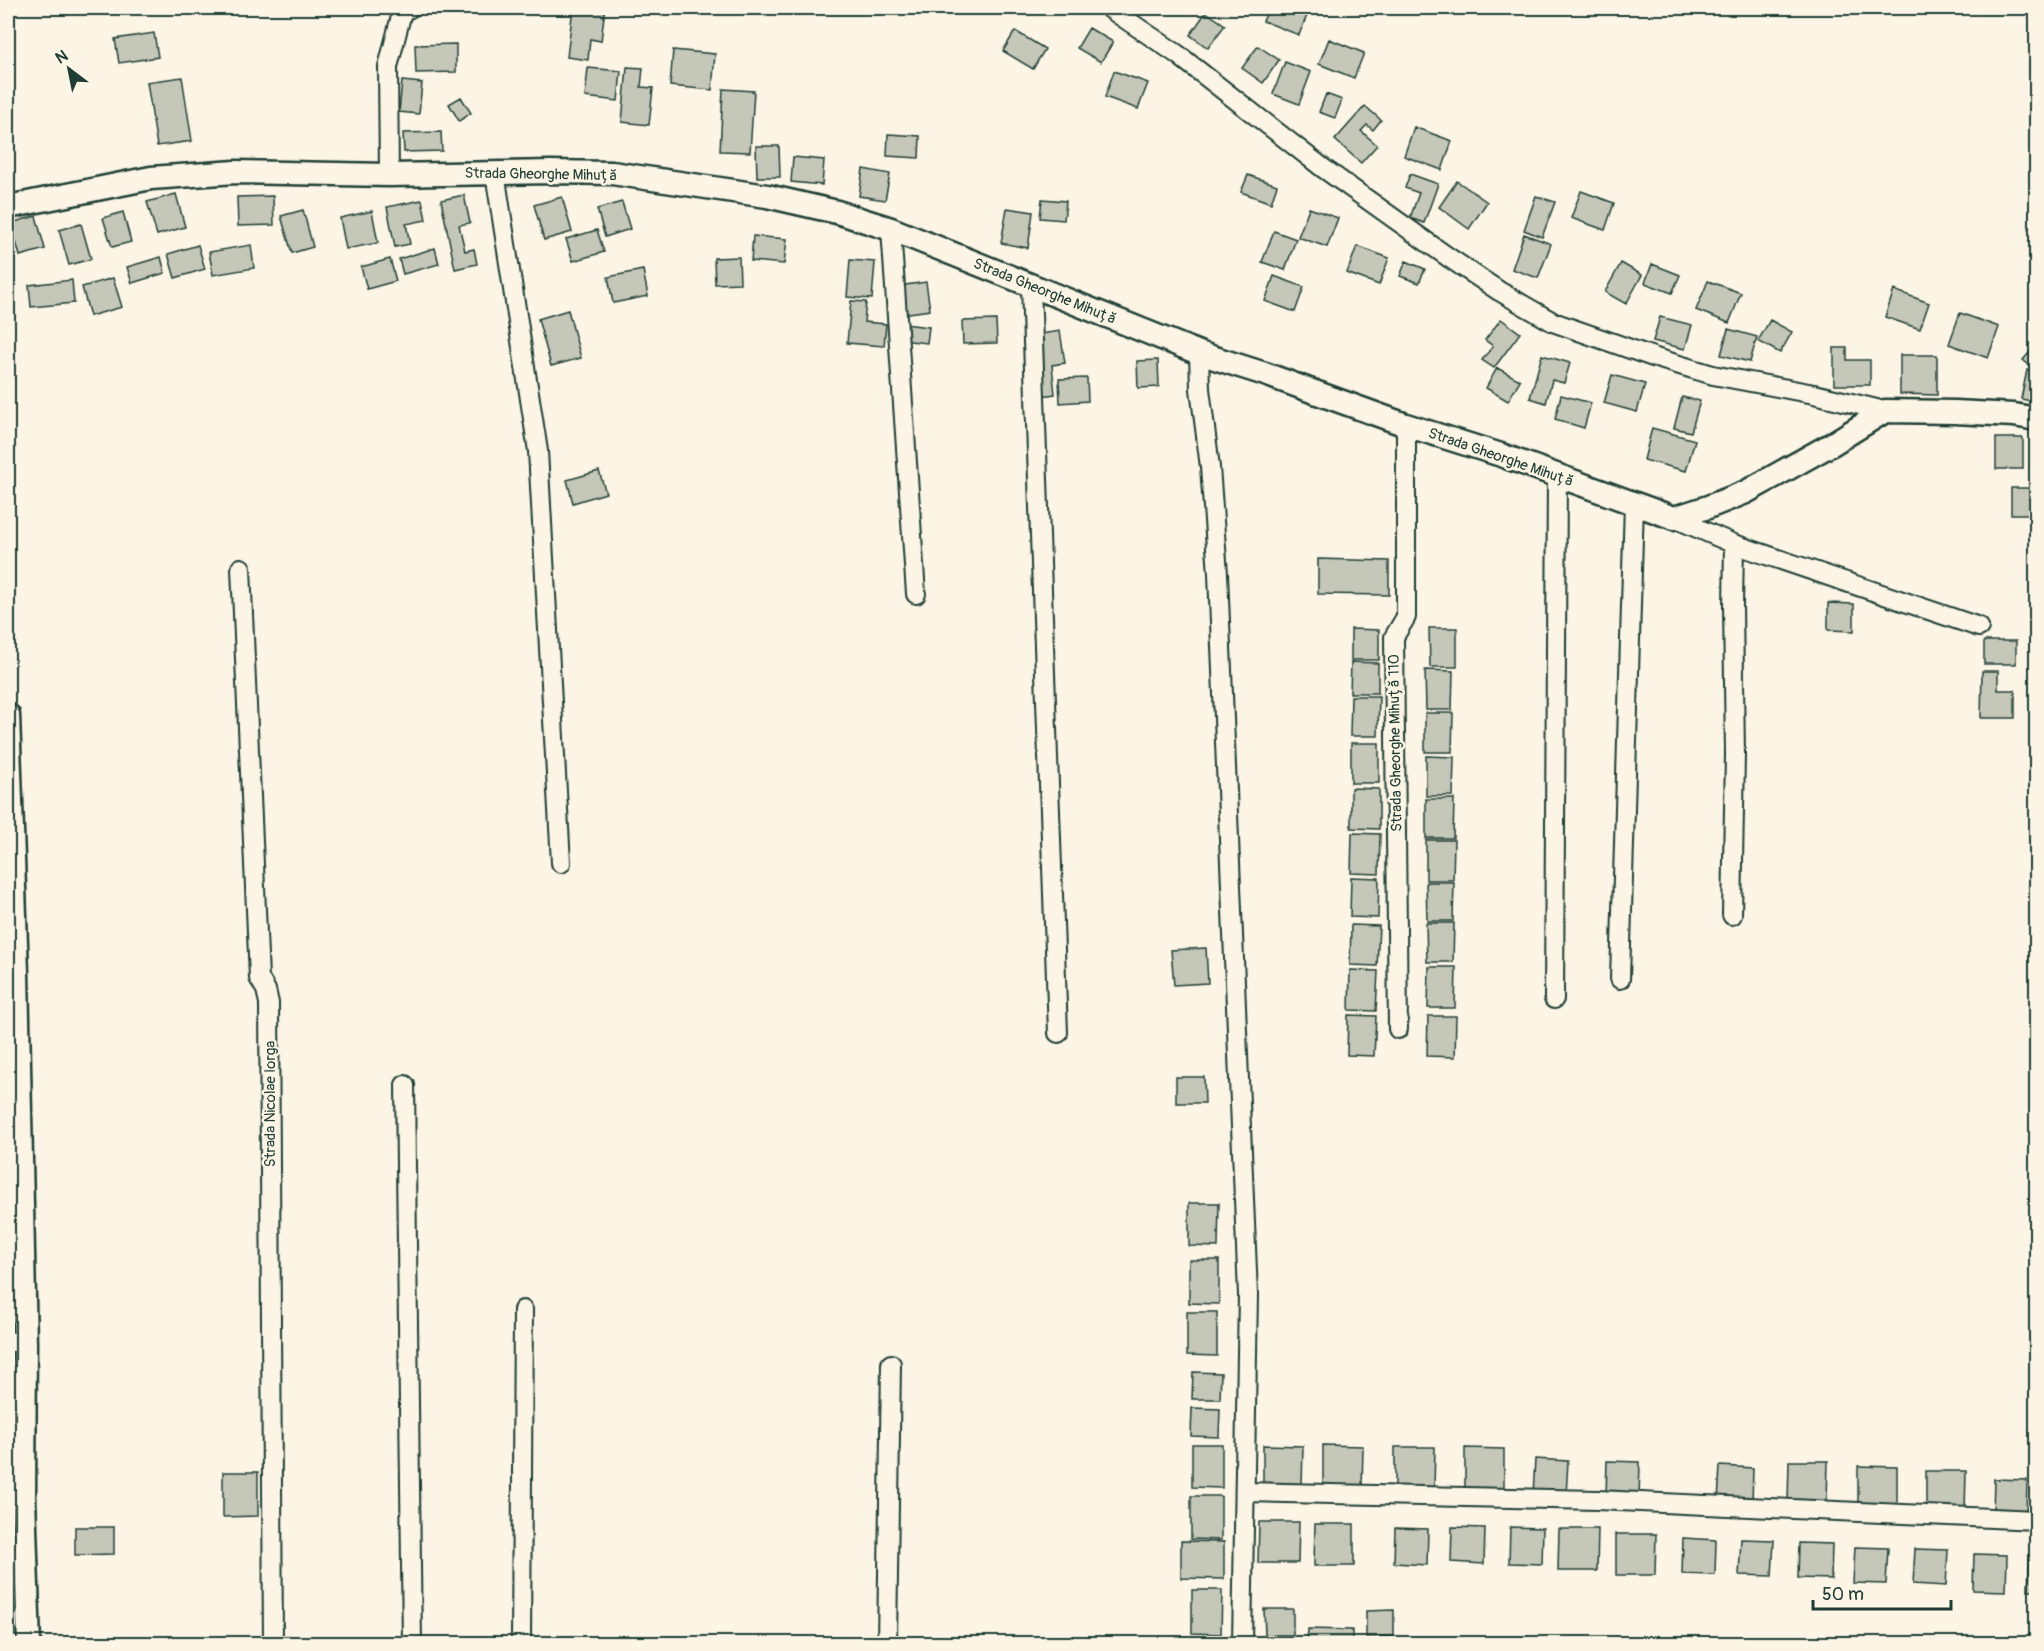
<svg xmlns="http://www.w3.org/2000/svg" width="2044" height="1651" viewBox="0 0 2044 1651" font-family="Pangolin,sans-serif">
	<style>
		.building { fill: #c5c7b9; stroke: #1f3d34; stroke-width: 1.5 }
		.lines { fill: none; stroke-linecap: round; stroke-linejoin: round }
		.minor-casing { stroke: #1f3d34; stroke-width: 22 }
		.tertiary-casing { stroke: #1f3d34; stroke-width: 27 }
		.minor { stroke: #fcf5e5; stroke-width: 18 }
		.tertiary { stroke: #fcf5e5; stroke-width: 22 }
		.labels { text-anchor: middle; stroke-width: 5; stroke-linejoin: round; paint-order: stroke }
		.street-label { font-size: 15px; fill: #1f3d34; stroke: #fcf5e5 }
	</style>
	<rect width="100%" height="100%" fill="#fcf5e5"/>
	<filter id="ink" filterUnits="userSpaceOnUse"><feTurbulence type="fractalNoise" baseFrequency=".0167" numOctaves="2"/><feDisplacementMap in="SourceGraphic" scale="12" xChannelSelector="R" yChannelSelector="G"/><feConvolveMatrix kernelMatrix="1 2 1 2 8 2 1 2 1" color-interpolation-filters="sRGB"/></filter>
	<g filter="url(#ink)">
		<path class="building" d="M573 8H605L601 41 590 39 588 60 567 57Z
			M1137 8H1150L1146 13Z
			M1269 8H1310L1299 35 1263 21Z
			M1206 12 1225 25 1208 48 1190 35Z
			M1089 28 1113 42 1101 62 1077 48Z
			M1015 31 1045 49 1033 69 1003 51Z
			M154 33 158 57 119 63 115 39Z
			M1329 39 1364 53 1354 78 1319 64Z
			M456 44V72L416 73 415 45Z
			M1258 46 1279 60 1263 83 1242 68Z
			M673 50 715 54 712 90 670 86Z
			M1285 62 1311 72 1299 104 1273 94Z
			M627 67 643 68 641 87 653 88 649 125 622 122Z
			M588 68 621 71 618 101 585 97Z
			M1114 71 1148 83 1138 109 1105 97Z
			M182 77 192 141 157 146 147 82Z
			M402 81 422 83 419 114 399 112Z
			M723 89 754 91 750 152 720 151Z
			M1326 94 1342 100 1335 118 1319 112Z
			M461 97 471 113 459 121 449 104Z
			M1365 106 1381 120 1373 130 1367 125 1361 131 1377 145 1361 163 1335 140Z
			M1414 127 1452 141 1442 170 1404 156Z
			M441 132 442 151 404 152 403 133Z
			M888 134 920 136 919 158 887 156Z
			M756 146H779L780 177H757Z
			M793 157 824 160 822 185 791 182Z
			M863 169 890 174 885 200 859 196Z
			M1410 174 1438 184 1424 223 1410 218 1419 193 1405 188Z
			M1248 175 1277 185 1271 203 1241 192Z
			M1457 181 1487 202 1469 229 1439 207Z
			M1581 191 1614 203 1605 230 1571 218Z
			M176 194 185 227 157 235 147 202Z
			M464 195 470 223 459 225 465 251 474 249 477 264 455 269 441 200Z
			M273 196 274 225 238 226 237 197Z
			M1536 196 1555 202 1542 237 1524 230Z
			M562 197 572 232 544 240 534 205Z
			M1042 199 1066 201 1064 220 1040 218Z
			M422 200 426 220 406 224 410 244 395 247 387 207Z
			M622 202 630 229 605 237 597 209Z
			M1007 208 1033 212 1028 248 1001 243Z
			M1309 208 1338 218 1327 247 1298 237Z
			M303 210 313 247 292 253 281 216Z
			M372 211 378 243 346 249 340 218Z
			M123 212 131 242 112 247 103 218Z
			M36 216 45 249 20 256 11 223Z
			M81 224 91 259 69 265 59 230Z
			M597 230 604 252 573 261 566 239Z
			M1274 231 1296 239 1285 270 1262 262Z
			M1524 234 1551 244 1538 278 1512 269Z
			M753 236 787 239 784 264 751 261Z
			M198 245 205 269 175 278 168 254Z
			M251 245 254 268 213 275 209 252Z
			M1357 246 1389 258 1379 285 1347 273Z
			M435 248 439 264 403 274 399 259Z
			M161 257 165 273 132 283 127 267Z
			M739 257 740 283 715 284 714 258Z
			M390 259 396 281 367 289 361 267Z
			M850 260 875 262 872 299 847 297Z
			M1406 261 1425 269 1419 283 1400 276Z
			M1621 263 1642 275 1626 304 1605 292Z
			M1652 264 1680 275 1672 293 1645 283Z
			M643 270 648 296 613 303 608 277Z
			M1274 276 1304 287 1295 312 1265 301Z
			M113 278 122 307 90 316 82 287Z
			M72 280 74 303 31 307 29 285Z
			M1708 281 1741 293 1729 323 1696 310Z
			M926 282 930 310 902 314 899 286Z
			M1894 290 1929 303 1920 329 1885 317Z
			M851 301 866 302 864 322 886 324 884 346 847 343Z
			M568 310 581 358 551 366 538 319Z
			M1960 313 1999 327 1988 358 1949 344Z
			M1660 317 1692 325 1685 349 1653 341Z
			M1501 319 1520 333 1494 368 1482 360 1493 346 1485 340Z
			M996 320 997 343 963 344 962 321Z
			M1770 320 1792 332 1780 353 1758 341Z
			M904 324 929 327 927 343 902 340Z
			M1728 329 1757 337 1750 362 1721 355Z
			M1060 331 1065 363 1052 365 1055 394 1042 396 1035 335Z
			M2036 345V369L2035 370 2023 360Z
			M1834 348H1847V360H1870V385H1834Z
			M1542 355 1570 363 1564 383 1552 380 1546 403 1530 398Z
			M1900 355H1937V395L1900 394Z
			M1158 360 1159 387 1138 388 1137 361Z
			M1497 368 1520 380 1508 401 1486 388Z
			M2027 370 2036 372V402L2021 399Z
			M1612 375 1645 384 1637 412 1604 403Z
			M1087 378 1088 401 1060 403 1059 379Z
			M1561 395 1591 403 1584 428 1555 419Z
			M1682 397 1700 401 1691 432 1674 428Z
			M1652 428 1695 440 1686 471 1644 460Z
			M1996 438H2023V469H1996Z
			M599 471 606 493 573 503 567 480Z
			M2011 488H2036V514H2011Z
			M1318 559 1389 561V595L1318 594Z
			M1828 603 1854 604V631L1828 630Z
			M1429 628H1457V667H1430Z
			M1351 629 1379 630V660H1351Z
			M1984 641H2016V664H1984Z
			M1351 662 1378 663V693H1350Z
			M1425 670 1453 671 1452 710H1426Z
			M1982 671H1998V690H2015V718H1981Z
			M1351 696H1379L1378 736H1350Z
			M1425 713H1453L1452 752H1425Z
			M1351 743H1379V783H1351Z
			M1426 756 1454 757 1453 796H1426Z
			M1351 788 1379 789V829L1351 828Z
			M1426 799H1454L1453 838H1426Z
			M1352 833 1380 834 1379 874 1351 873Z
			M1426 840H1454L1453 880H1426Z
			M1351 877 1379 878 1378 918 1350 917Z
			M1426 882H1454L1453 921H1427Z
			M1426 923H1454L1453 962H1427Z
			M1351 925 1379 926 1377 966 1350 965Z
			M1206 948 1208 983 1174 985 1171 950Z
			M1429 967H1456L1455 1008H1428Z
			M1350 970 1378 971 1376 1011 1349 1010Z
			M1348 1015 1376 1016 1374 1056 1347 1055Z
			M1428 1016H1456L1455 1057 1427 1056Z
			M1176 1077H1204L1205 1103H1176Z
			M1189 1203H1219L1218 1247 1189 1246Z
			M1189 1260H1219V1304L1189 1303Z
			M1187 1312H1217V1356L1187 1355Z
			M1193 1372 1221 1373 1220 1399H1192Z
			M1192 1408 1220 1409 1219 1437 1191 1436Z
			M1192 1444H1222V1488L1192 1487Z
			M1263 1445 1303 1446 1302 1487H1263Z
			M1323 1445 1363 1446 1362 1488 1323 1487Z
			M1395 1447H1435L1434 1489 1395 1488Z
			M1465 1448 1504 1449V1490H1465Z
			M1535 1459 1568 1461 1566 1496 1533 1495Z
			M1607 1461 1640 1462 1639 1498 1606 1497Z
			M1789 1461H1828L1827 1503H1788Z
			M1720 1466 1753 1468 1752 1503 1718 1502Z
			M1858 1466 1897 1467V1508H1858Z
			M1926 1471H1966L1965 1513 1926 1512Z
			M223 1472H258V1516L223 1517Z
			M1994 1479 2027 1480 2026 1516 1993 1514Z
			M1191 1496H1221V1540L1191 1539Z
			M1259 1522H1299L1298 1563H1258Z
			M1315 1524H1354V1566H1314Z
			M75 1527H114V1554L75 1555Z
			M1452 1527 1485 1528 1484 1564 1451 1562Z
			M1510 1527 1543 1528 1542 1564 1509 1563Z
			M1395 1528 1428 1529 1427 1565 1394 1563Z
			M1559 1529H1598L1597 1571H1558Z
			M1616 1534H1656L1655 1575H1616Z
			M1683 1538 1716 1540 1715 1575 1682 1574Z
			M1741 1539 1774 1540 1772 1576 1739 1575Z
			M1181 1541 1224 1542V1579L1181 1578Z
			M1799 1543 1832 1544 1831 1579 1798 1578Z
			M1855 1547 1888 1548 1886 1584 1853 1583Z
			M1915 1549 1948 1550 1946 1586 1913 1584Z
			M1974 1554 2007 1555 2006 1591 1973 1590Z
			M2030 1554H2036V1590H2028Z
			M1192 1590H1222L1221 1634 1192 1633Z
			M1264 1609H1293V1635H1265Z
			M1394 1610V1636L1366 1637V1611Z
			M1308 1629 1352 1630V1644H1307Z
			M1193 1642H1223V1644H1193Z"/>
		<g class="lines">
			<defs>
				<path id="minor" d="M1109 8 1177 54 1323 168 1448 257 1499 291 1553 322 1656 358 1713 375 1814 394 1885 411
					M495 173 538 451 561 863
					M389 175 388 67 402 12 410 8
					M891 229 916 594
					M1031 286 1058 1033
					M1199 353 1200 389 1210 467 1218 574 1248 1295 1242 1644
					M1674 518 1734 544 1979 627
					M241 568 259 978 266 990 269 1003 273 1644
					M1732 915 1735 755 1733 606 1734 544
					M1620 979 1634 503
					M1554 999 1557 475
					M1398 1029 1394 637 1406 617V425
					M405 1085 412 1644
					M8 1341 25 1344
					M1245 1492 1597 1500 2036 1520
					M8 1494 24 1497
					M521 1644 523 1310
					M887 1644 891 1364"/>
				<path id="tertiary" d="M8 207 151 178 235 172 389 175 551 172 612 173 767 196 837 212 891 229 1199 353 1265 374 1406 425 1501 455 1674 518 1708 507 1746 492 1832 444 1885 411 1955 412 2014 415 2036 419
					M8 715 17 973 25 1344 24 1497 29 1644"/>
			</defs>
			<use href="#minor" class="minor-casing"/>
			<use href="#tertiary" class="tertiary-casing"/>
			<use href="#minor" class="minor"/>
			<use href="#tertiary" class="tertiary"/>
		</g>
	</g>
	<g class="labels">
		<g class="street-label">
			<text transform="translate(541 174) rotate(1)" y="5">Strada Gheorghe Mihuță</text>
			<text transform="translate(1045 291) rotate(22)" y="5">Strada Gheorghe Mihuță</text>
			<text transform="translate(1501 457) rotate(19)" y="5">Strada Gheorghe Mihuță</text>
			<text transform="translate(1395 743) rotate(-91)" y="5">Strada Gheorghe Mihuță 110</text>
			<text transform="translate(270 1104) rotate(-90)" y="5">Strada Nicolae Iorga</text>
		</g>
	</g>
	<rect width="2044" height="1651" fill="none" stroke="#fcf5e5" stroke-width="30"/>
	<rect x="15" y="15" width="2014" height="1621" fill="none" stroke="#1f3d34" stroke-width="2" filter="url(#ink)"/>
	<g transform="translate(69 69) rotate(328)" stroke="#fcf5e5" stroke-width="4.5" paint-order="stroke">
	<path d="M0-4.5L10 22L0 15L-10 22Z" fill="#1f3d34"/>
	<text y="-9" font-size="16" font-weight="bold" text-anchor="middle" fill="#1f3d34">N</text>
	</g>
	<path d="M1813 1600v9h138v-9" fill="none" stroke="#1f3d34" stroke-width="3"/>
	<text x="1822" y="1600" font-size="18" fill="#1f3d34" stroke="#fcf5e5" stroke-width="4.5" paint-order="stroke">50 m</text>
</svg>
